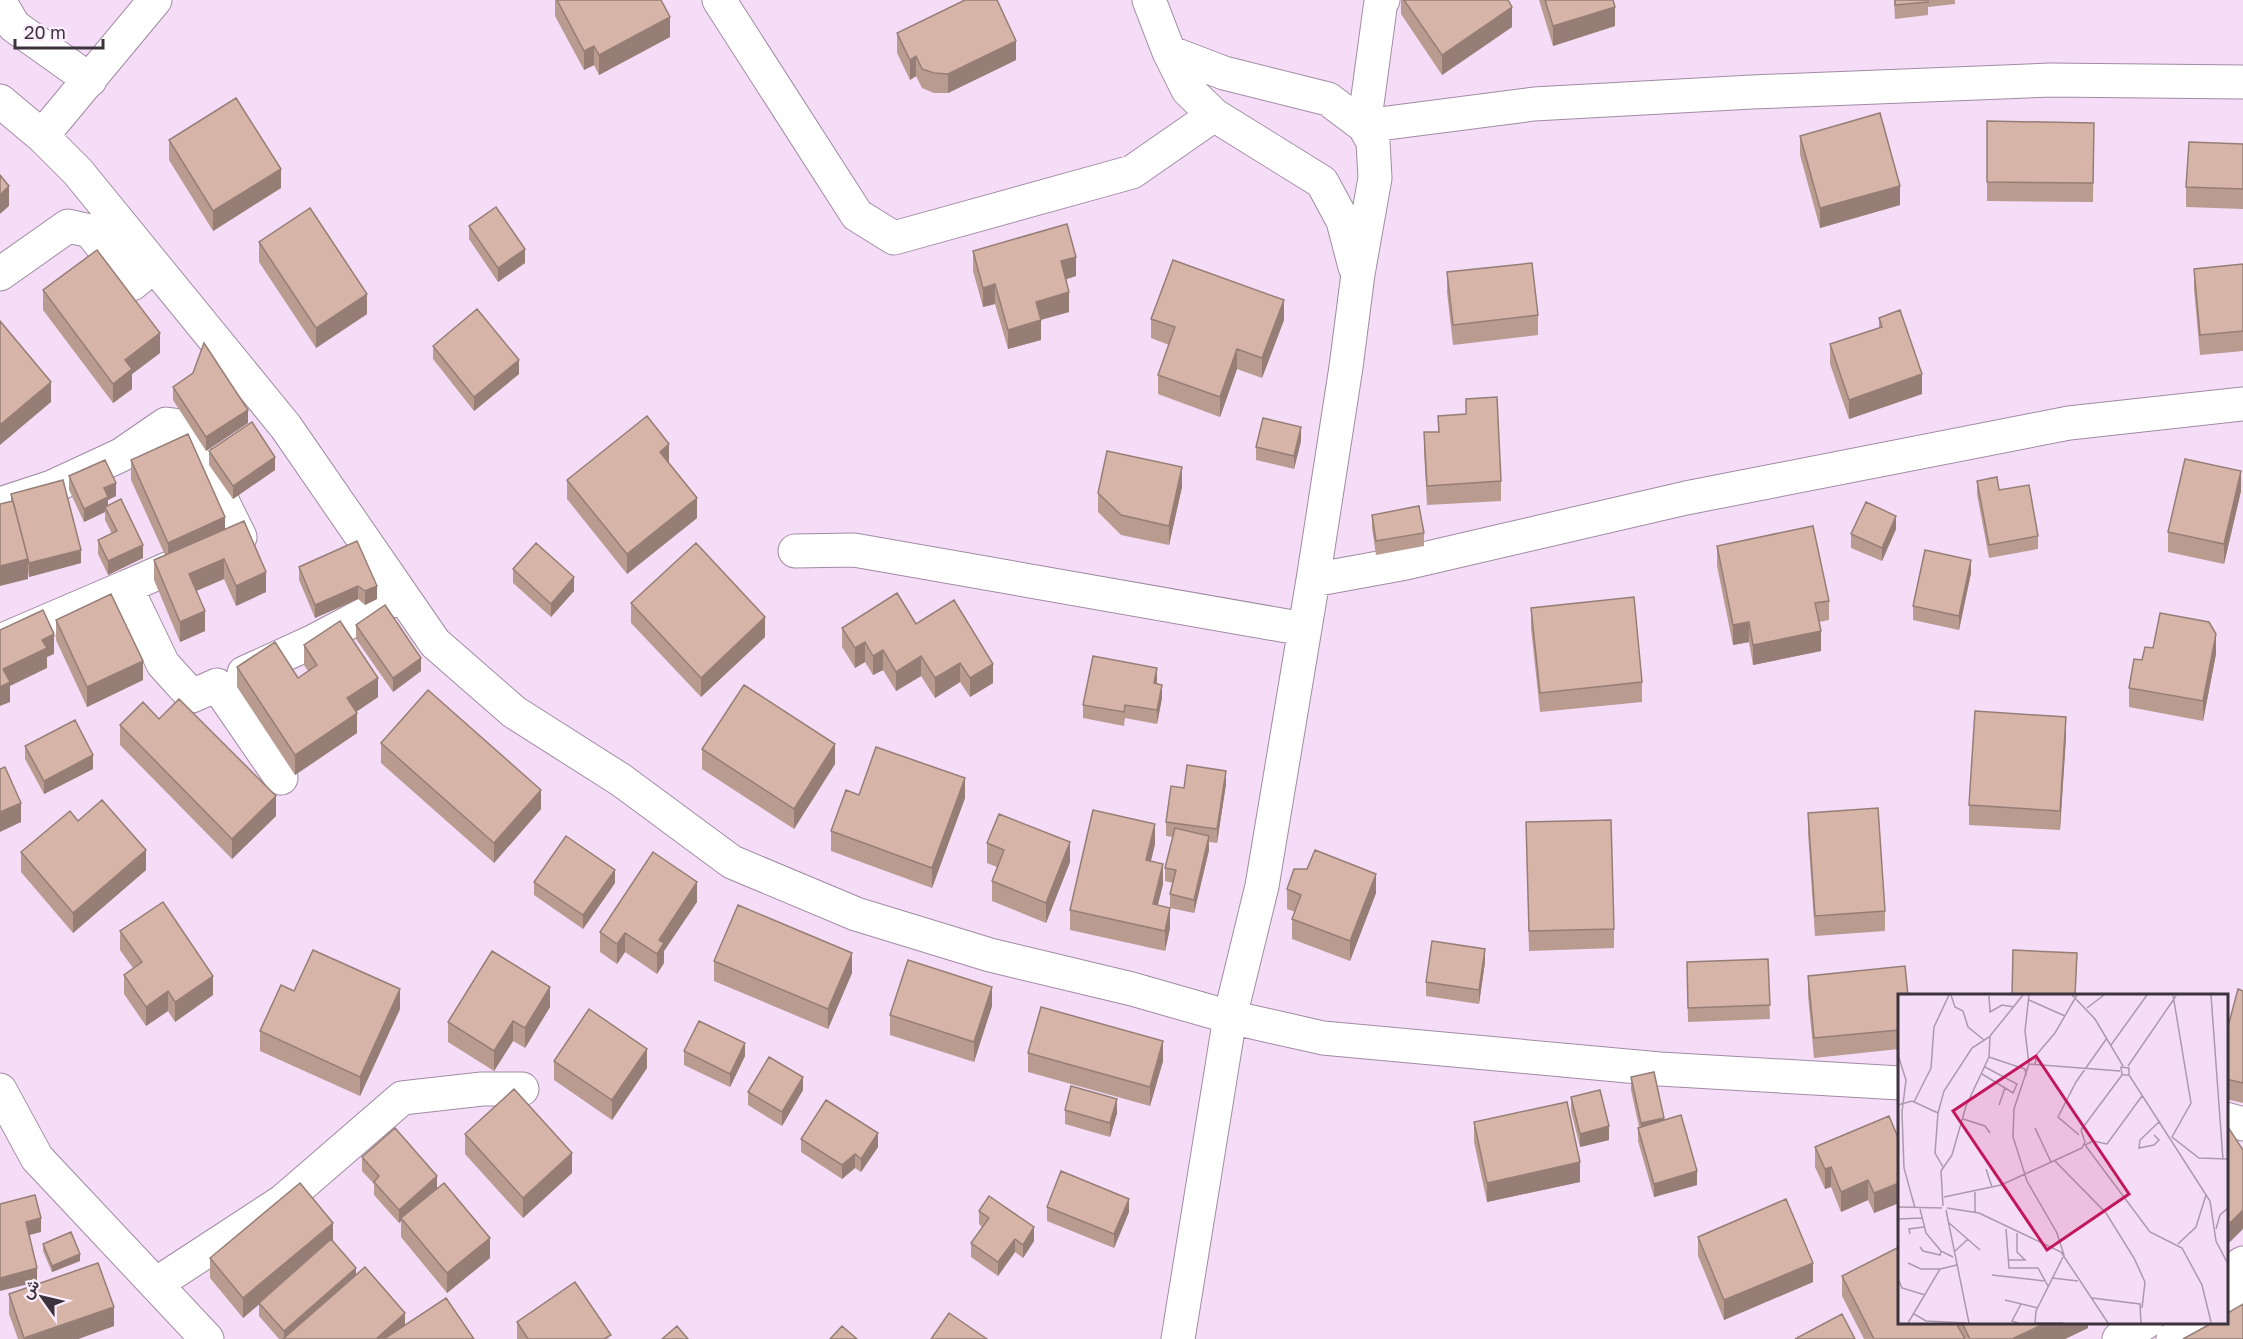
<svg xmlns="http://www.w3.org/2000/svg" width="2243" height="1339" viewBox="0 0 2243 1339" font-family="'Golos Text',Vazirmatn,sans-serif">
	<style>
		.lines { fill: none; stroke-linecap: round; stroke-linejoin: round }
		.minor-casing { stroke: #a18ba3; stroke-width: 35 }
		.major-casing { stroke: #a18ba3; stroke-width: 35 }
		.minor { stroke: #fff; stroke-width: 33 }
		.major { stroke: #fff; stroke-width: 33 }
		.wall { fill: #b99b90 }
		.shaded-wall { fill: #967e76 }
		.building { fill: #d7b4a8; stroke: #967e76; stroke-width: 1.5 }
		.inset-road { fill: none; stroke: #ab99ad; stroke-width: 1.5 }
		.view { fill: #c2185b; fill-opacity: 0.15; stroke: #c2185b; stroke-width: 3 }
		.inset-edge { fill: none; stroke: #3c333d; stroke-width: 3 }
	</style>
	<rect width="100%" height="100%" fill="#f5ddf8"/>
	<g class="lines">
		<defs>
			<path id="minor" d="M719 0 857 215 894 238 1132 172 1214 115
				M1149 0 1169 52 1188 90 1214 115 1322 182 1343 221 1355 267
				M1383 0 1381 1 1364 126 1534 104 1752 92 2050 80 2243 82
				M0 2 14 26 90 80
				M1169 52 1224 73 1328 99 1364 126 1373 142 1375 178 1358 274 1346 367 1313 580 1262 886 1230 1017 1178 1339
				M0 101 42 136 78 172 286 427 435 643 514 712 621 780 732 862 856 914 990 955 1132 989 1230 1017 1323 1038 1660 1069 1900 1083
				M42 136 155 0
				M0 274 68 226 90 231 132 284 154 266
				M0 504 52 487 121 455 166 424 174 425 212 480 240 537 126 587 163 664 192 696 217 685 281 778
				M795 551 854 550 1304 629
				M1313 580 1406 563 1686 498 2069 423 2243 404
				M0 641 126 587
				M244 673 312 642 401 595
				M2226 1119 2243 1124
				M156 1284 283 1201 402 1098 482 1089H522"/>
			<path id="major" d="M0 1090 37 1158 207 1339
				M2226 1274 2243 1263
				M2226 1307 2243 1297
				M2119 1339 2146 1322
				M2173 1339 2200 1322"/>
		</defs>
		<use href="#minor" class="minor-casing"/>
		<use href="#major" class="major-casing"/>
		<use href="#minor" class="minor"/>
		<use href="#major" class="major"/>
	</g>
	<path class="wall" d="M555 0H661L670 37 599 75 594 65 584 70 555 16Z
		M1401 0H1508L1512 27 1442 75 1401 14Z
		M1539 0H1613L1615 26 1553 46Z
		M1894 0H1955V4L1928 7V15L1895 19Z
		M897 33 1016 60 948 93H934L922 88 916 76 910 80 897 53Z
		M1987 121 2094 123 2093 202 1987 201Z
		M1800 136 1900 205 1820 228 1800 155Z
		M169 140 281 188 213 231 169 160Z
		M2243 144V209L2186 207V187Z
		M469 226 525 263 498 282 469 239Z
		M259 242 367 314 316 348 259 262Z
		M973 251 1076 276 1066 279 1069 312 1041 320V340L1008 349 995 304 983 307 973 271Z
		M2243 264V351L2200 355 2194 289V269Z
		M1447 272 1538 315V335L1453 345 1447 292Z
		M43 290 160 353 132 374V389L113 403 43 310Z
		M1879 318 1922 394 1849 419 1830 364V344L1879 328Z
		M1151 319 1284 320 1262 378 1237 369 1220 417 1158 394V375L1169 345 1151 338Z
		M433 346 519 374 474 411 433 359Z
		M173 387 248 423 206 451 173 400Z
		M1466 399 1501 481V501L1427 505 1424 452V432H1438V416L1466 414Z
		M1301 441 1294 469 1256 460V447Z
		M209 451 275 470 233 499 209 465Z
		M131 460 225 529 266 592 236 606 224 579 196 591 205 631 180 642 154 580V560L165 555 131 480Z
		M669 464 697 518 627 574 567 499V480Z
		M69 476 116 496 108 500V506L143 558 108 575 98 554V540L112 534 105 520V512L84 522 69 490Z
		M1977 481 1999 490 2038 536V549L1989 558 1977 494Z
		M1182 487 1169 545 1121 535 1098 512V493Z
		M2241 491 2224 564 2168 552V532Z
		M11 494 81 563 29 577 28 571V579L11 501Z
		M1372 515 1424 533V546L1376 555 1372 528Z
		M1896 529 1882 561 1851 548V534Z
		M357 541 377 599 365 605 358 599 315 618 299 580V567Z
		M1717 546 1829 601V620L1819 622 1821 651 1753 665 1749 642 1733 645 1717 566Z
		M513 569 574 591 551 617 513 583Z
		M1971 573 1959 630 1913 620V606Z
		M631 603 765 637 701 697 631 623Z
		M1531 608 1642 682V702L1540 712 1531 628Z
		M56 620 143 680 87 707 56 640Z
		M916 624 993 683 970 697 960 682 935 698 921 676 896 691 883 670 873 675 865 662 855 668 842 647V628Z
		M356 625 421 671 393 692 356 639Z
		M304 645 378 697 356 712 357 733 295 775 237 687V667L298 678 308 671 304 665Z
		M2153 648 2216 654 2203 721 2129 707V688L2142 660Z
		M1157 681V684L1162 698 1157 724 1125 718 1124 726 1083 718V705Z
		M159 719 276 816 232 859 120 745V725Z
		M2066 737 2060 830 1969 825V805Z
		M381 743 541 809 494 863 381 763Z
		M25 746 93 769 44 794 25 759Z
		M702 749 835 764 794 829 702 769Z
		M1226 784 1217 843 1209 842V850L1194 913 1170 908V894L1173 883 1165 881V868L1173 837 1166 836V822L1184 788Z
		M859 795 965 798 932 888 831 851V831Z
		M1808 813 1885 911V931L1815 936 1808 833Z
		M1526 822 1614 929V948L1529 951Z
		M987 843 1070 862 1046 923 992 901V881L997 867 987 863Z
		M1155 844 1151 861 1163 884 1158 905 1170 928 1165 951 1070 930V910Z
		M21 852 146 870 73 933 21 872Z
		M534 882 615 883 583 929 534 895Z
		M1287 889 1376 893 1350 961 1292 939V919L1295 912 1287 909Z
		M697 902 664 951V963L657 974 625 952 617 964 600 952V932Z
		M120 931 213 995 175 1022 168 1011 146 1026 124 994V975L133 968 120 950Z
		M1768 959 1770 1019 1688 1022 1687 962Z
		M714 961 852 973 828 1029 714 981Z
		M1485 962 1479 1004 1426 996V982Z
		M1808 976 1899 996V1049L1814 1058 1808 995Z
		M294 991 400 1009 360 1096 260 1051V1031Z
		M2243 991V1103L2226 1099V1034Z
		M992 1006 974 1062 890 1035V1015Z
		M550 1007 525 1048 513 1041 494 1071 448 1042V1022Z
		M684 1051 745 1056 730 1087 684 1065Z
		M1028 1053 1163 1061 1150 1106 1028 1072Z
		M554 1061 647 1068 612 1120 554 1080Z
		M1631 1077 1697 1185 1654 1197 1638 1141V1128L1639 1127 1631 1090Z
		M803 1090 782 1126 748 1105V1092Z
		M1571 1097 1609 1140 1580 1147 1571 1111Z
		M1065 1110 1117 1113 1110 1137 1065 1124Z
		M1474 1122 1580 1182 1487 1202 1474 1142Z
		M465 1134 572 1173 523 1218 465 1154Z
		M801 1139 878 1147 861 1172 855 1168 842 1179 801 1152Z
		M1899 1140V1203L1874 1213 1868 1200 1841 1212 1831 1187 1825 1189 1815 1167V1147Z
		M362 1157 437 1188 490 1258 447 1293 401 1237V1221L399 1223 374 1195V1184L362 1171Z
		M1047 1207 1129 1212 1114 1248 1047 1221Z
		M979 1211 1034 1241 1023 1258 1015 1252 998 1276 971 1257V1243L982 1227 979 1224Z
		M1698 1237 1813 1282 1724 1320 1698 1256Z
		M333 1241 356 1275 405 1325 474 1339H279L259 1316V1304L243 1318 210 1278V1258Z
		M43 1244 80 1261 52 1272 43 1251Z
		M1842 1276 1899 1323H2088V1328L2065 1339H1864L1842 1296Z
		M9 1294 114 1326 78 1339H18L9 1314Z
		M517 1322 611 1339H517Z"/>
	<path class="shaded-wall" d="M1512 7V27L1442 75V55Z
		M1615 7V26L1553 46V26Z
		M670 17V37L599 75V55Z
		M1016 41V60L948 93V74Z
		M594 46V65L584 70V51Z
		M916 56V76L910 80V60Z
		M281 169V188L213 231V211Z
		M9 186V206L0 214V195Z
		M1900 186V205L1820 228V208Z
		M525 249V263L498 282V268Z
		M1076 257V276L1061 281V261Z
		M995 284V304L983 307V288Z
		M1069 292V312L1036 321V302Z
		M367 294V314L316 348V328Z
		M1284 300V320L1262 378V358Z
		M1041 320V340L1008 349V330Z
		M160 333V353L132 374V389L113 403V384L125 360Z
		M1237 349V369L1220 417V397Z
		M519 360V374L474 411V397Z
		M1922 374V394L1849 419V400Z
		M51 382V402L0 445V425Z
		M248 410V423L206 451V437Z
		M1301 427V441L1294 469V456Z
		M669 444V464L660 452Z
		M275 457V470L233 499V486Z
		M1182 467V487L1169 545V526Z
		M2241 471V491L2224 564V544Z
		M116 483V496L108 500V511L105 507V512L84 522V509L104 488Z
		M697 498V518L627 574V554Z
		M1896 516V529L1882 561V548Z
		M225 517V536L168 562V543Z
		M143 545V558L108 575V561Z
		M81 550V563L29 577V563Z
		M28 559V579L0 586V566Z
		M224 559V579L189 594V574Z
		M1971 560V573L1959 630V616Z
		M266 572V592L236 606V586Z
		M574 577V591L551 617V604Z
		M358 586V599L315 618V605Z
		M377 586V599L365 605V591Z
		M205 611V631L180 642V622Z
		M765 617V637L701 697V678Z
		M1749 622V642L1733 645V625Z
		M1821 631V651L1753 665V645Z
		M54 634V654L47 657V668L10 686V702L0 706V687L3 669 42 640Z
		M2216 634V654L2203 721V701Z
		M865 642V662L855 668V648Z
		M883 650V670L873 675V656Z
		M921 656V676L896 691V672Z
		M421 658V671L393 692V678Z
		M143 661V680L87 707V687Z
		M960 663V682L935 698V678Z
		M993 664V683L970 697V678Z
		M1157 668V681L1154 697V683Z
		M378 678V697L347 718V698Z
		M1162 685V698L1157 724V710Z
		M357 713V733L295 775V755Z
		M2066 717V737L2060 830V811Z
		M835 744V764L794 829V809Z
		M93 755V769L44 794V781Z
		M1226 771V784L1217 843V829Z
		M965 778V798L932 888V868Z
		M541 790V809L494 863V843Z
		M276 796V816L232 859V839Z
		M21 803V822L0 832V812Z
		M1155 824V844L1146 880V860Z
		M1209 836V850L1194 913V900Z
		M1070 842V862L1046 923V903Z
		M146 850V870L73 933V913Z
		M1163 864V884L1153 924V904Z
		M615 870V883L583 929V915Z
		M1376 874V893L1350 961V941Z
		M697 882V902L664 951V963L657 974V954L659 940Z
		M1170 908V928L1165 951V931Z
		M625 933V952L617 964V944Z
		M1485 949V962L1479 1004V990Z
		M852 953V973L828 1029V1009Z
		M213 976V995L175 1022V1002Z
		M550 987V1007L525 1048V1028Z
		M992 987V1006L974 1062V1042Z
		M400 989V1009L360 1096V1077Z
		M168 991V1011L146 1026V1007Z
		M513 1021V1041L494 1071V1051Z
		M1163 1041V1061L1150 1106V1087Z
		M745 1043V1056L730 1087V1074Z
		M647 1049V1068L612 1120V1100Z
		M803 1077V1090L782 1126V1112Z
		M1117 1099V1113L1110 1137V1123Z
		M1664 1118V1131L1641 1136V1123Z
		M1609 1126V1140L1580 1147V1134Z
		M878 1133V1147L861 1172V1159Z
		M572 1153V1173L523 1218V1198Z
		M855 1154V1168L842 1179V1165Z
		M1580 1162V1182L1487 1202V1183Z
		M1831 1167V1187L1825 1189V1169Z
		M1697 1171V1185L1654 1197V1184Z
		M437 1176V1189L401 1218V1221L399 1223V1210Z
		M1868 1180V1200L1841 1212V1192Z
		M1899 1183V1203L1874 1213V1193Z
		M1129 1199V1212L1114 1248V1234Z
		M2243 1210V1229L2231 1241 2226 1244V1224Z
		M41 1218V1232L26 1236V1222Z
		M333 1223V1242L243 1318V1298Z
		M1034 1227V1241L1023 1258V1245Z
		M490 1238V1258L447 1293V1273Z
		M1015 1239V1252L998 1276V1262Z
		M80 1254V1261L52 1272V1266Z
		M1813 1263V1282L1724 1320V1300Z
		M37 1268V1282L0 1291V1278Z
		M356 1268V1281L284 1339V1331Z
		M114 1307V1326L78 1339H24Z
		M405 1313V1333L399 1339H376Z
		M2046 1323H2088V1328L2065 1339H2012Z"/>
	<path class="building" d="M557 0H661L670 17 599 55 594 46 584 51Z
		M965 0H997L1016 41 948 74 934 73 922 69 916 56 910 60 897 33Z
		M1404 0H1508L1512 7 1442 55Z
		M1545 0H1613L1615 7 1553 26Z
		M1895 0H1928V2L1895 5Z
		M236 98 281 169 213 211 169 140Z
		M1880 113 1900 186 1820 208 1800 136Z
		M1987 121 2094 123 2093 183 1987 182Z
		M2189 142 2243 144V189L2186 187Z
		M0 175 9 186 0 195Z
		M496 207 525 249 498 268 469 226Z
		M310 208 367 294 316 328 259 242Z
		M1067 224 1076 257 1061 261 1069 292 1036 302 1041 320 1008 330 995 284 983 288 973 251Z
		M97 250 160 333 125 360 132 369 113 384 43 290Z
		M1173 260 1284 300 1262 358 1237 349 1220 397 1158 375 1175 327 1151 319Z
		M1532 263 1538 315 1453 325 1447 272Z
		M2243 264V331L2200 335 2194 269Z
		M477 309 519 360 474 397 433 346Z
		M1900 310 1922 374 1849 400 1830 344 1882 327 1879 318Z
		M0 321 51 382 0 425Z
		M204 343 248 410 206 437 173 387 193 373Z
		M1497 397 1501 481 1427 486 1424 432H1439L1438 416 1466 414V399Z
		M647 416 669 444 660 452 697 498 627 554 567 480Z
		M1263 418 1301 427 1294 456 1256 447Z
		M252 422 275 457 233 486 209 451Z
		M188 434 225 517 168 543 131 460Z
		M1107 451 1182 467 1169 526 1121 515 1098 493Z
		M2185 459 2241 471 2224 544 2168 532Z
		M105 460 116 483 104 488 108 497 84 509 69 476Z
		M1997 477 1999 490 2029 485 2038 536 1989 545 1977 481Z
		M63 480 81 550 29 563 11 494Z
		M121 499 143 545 108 561 98 540 117 531 105 507Z
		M13 501 28 559 0 566V504Z
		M1866 502 1896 516 1882 548 1851 534Z
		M1419 506 1424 533 1376 541 1372 515Z
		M244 521 266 572 236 586 224 559 189 574 205 611 180 622 154 560Z
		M1813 526 1829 601 1815 603 1821 631 1753 645 1749 622 1733 625 1717 546Z
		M357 541 377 586 365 591 358 586 315 605 299 567Z
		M536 543 574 577 551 604 513 569Z
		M696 543 765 617 701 678 631 603Z
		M1925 550 1971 560 1959 616 1913 606Z
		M897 593 916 624 954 600 993 664 970 678 960 663 935 678 921 656 896 672 883 650 873 656 865 642 855 648 842 628Z
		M111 594 143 661 87 687 56 620Z
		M1634 597 1642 682 1540 693 1531 608Z
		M385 605 421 658 393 678 356 625Z
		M43 610 54 634 42 640 47 648 3 669 10 682 0 687V630Z
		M2160 613 2209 622 2216 634 2203 701 2129 688 2134 659 2142 660 2145 647 2153 648Z
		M340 621 378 678 347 698 357 713 295 755 237 667 275 642 298 678 317 665 304 645Z
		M1093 656 1157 668 1154 683 1162 685 1157 710 1125 705 1124 712 1083 705Z
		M744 685 835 744 794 809 702 749Z
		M428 690 541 790 494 843 381 743Z
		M179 699 276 796 232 839 120 725 143 702 159 719Z
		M1975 711 2066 717 2060 811 1969 805Z
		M75 720 93 755 44 781 25 746Z
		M876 747 965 778 932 868 831 831 846 790 859 795Z
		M1187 765 1226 771 1217 829 1166 822 1171 786 1184 788Z
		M5 767 21 803 0 812V769Z
		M102 800 146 850 73 913 21 852 70 811 78 821Z
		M1878 808 1885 911 1815 916 1808 813Z
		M1093 810 1155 824 1146 860 1163 864 1153 904 1170 908 1165 931 1070 910Z
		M999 814 1070 842 1046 903 992 881 1004 850 987 843Z
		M1611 820 1614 929 1529 931 1526 822Z
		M1175 828 1209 836 1194 900 1170 894 1176 870 1165 868Z
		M566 836 615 870 583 915 534 882Z
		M1315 850 1376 874 1350 941 1292 919 1301 895 1287 889 1294 869H1307Z
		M653 852 697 882 659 940 664 943 657 954 625 933 617 944 600 932Z
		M163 902 213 976 175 1002 168 991 146 1007 124 975 142 962 120 931Z
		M738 905 852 953 828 1009 714 961Z
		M1432 941 1485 949 1479 990 1426 982Z
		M313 950 400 989 360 1077 260 1031 281 985 294 991Z
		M2013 950 2077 953 2075 996H2012Z
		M492 951 550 987 525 1028 513 1021 494 1051 448 1022Z
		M1768 959 1770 1005 1688 1008 1687 962Z
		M908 960 992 987 974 1042 890 1015Z
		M1905 966 1908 996H1899V1030L1814 1038 1808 976Z
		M2238 989 2243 991V1083L2226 1079V1034Z
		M1041 1007 1163 1041 1150 1087 1028 1053Z
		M589 1009 647 1049 612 1100 554 1061Z
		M699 1021 745 1043 730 1074 684 1051Z
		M769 1057 803 1077 782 1112 748 1092Z
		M1654 1072 1664 1118 1641 1123 1631 1077Z
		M1071 1086 1117 1099 1110 1123 1065 1110Z
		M514 1089 572 1153 523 1198 465 1134Z
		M1600 1090 1609 1126 1580 1134 1571 1097Z
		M826 1100 878 1133 861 1159 855 1154 842 1165 801 1139Z
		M1567 1102 1580 1162 1487 1183 1474 1122Z
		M1681 1115 1697 1171 1654 1184 1638 1128Z
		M1889 1116 1899 1140V1183L1874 1193 1868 1180 1841 1192 1831 1167 1825 1169 1815 1147Z
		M2226 1126 2228 1127 2243 1150V1210L2231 1222 2226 1224Z
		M395 1128 437 1176 399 1210 374 1182 379 1176 362 1157Z
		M1061 1171 1129 1199 1114 1234 1047 1207Z
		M300 1183 333 1223 243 1298 210 1258Z
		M444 1183 490 1238 447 1273 401 1218Z
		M35 1195 41 1218 26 1222 37 1268 0 1278V1204Z
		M989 1196 1034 1227 1023 1245 1015 1239 998 1262 971 1243 989 1218 979 1211Z
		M1786 1199 1813 1263 1724 1300 1698 1237Z
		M71 1232 80 1254 52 1266 43 1244Z
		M331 1239 356 1268 284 1331 259 1303Z
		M1899 1247V1323H1956L1965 1339H1874L1842 1276Z
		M98 1263 114 1307 24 1338 9 1294Z
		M365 1267 405 1313 376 1339H283Z
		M575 1282 611 1335 604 1339H528L517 1322Z
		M446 1298 474 1339H384Z
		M2243 1304V1339H2183L2212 1323H2226V1314Z
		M949 1313 987 1339H931Z
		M1842 1314 1855 1339H1795Z
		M1962 1323H2046L2012 1339H1970Z
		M677 1326 688 1339H662Z
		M842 1326 857 1339H830Z"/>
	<g transform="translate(1898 994)">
		<rect width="330" height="330" fill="#f5ddf8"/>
		<path class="inset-road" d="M53 1 57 13 65 17 70 33 86 46M131 1 127 37 131 70 116 115 115 143 129 187 159 239 166 261 138 317 137 329M174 1 197 25 225 72M275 1 293 109 274 143 301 164 330 165M313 1 325 166M91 2 92 18 104 11 116 13M131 6 167 22M189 14 206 1M213 51 249 1M0 61 8 86 4 118 6 174 17 214M91 63 127 75 128 82M131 70 222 77M137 70 139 60 157 39 179 1M230 72 278 2M87 73 119 90 115 99 107 94 101 111M84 80 107 94M231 81H224L223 73 231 74V81L312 207 318 247 330 270M244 102 209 150 195 147 187 151 252 238 284 254 304 291 313 328M16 108 33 74 36 33 51 1M0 111 14 107 40 119M65 125 87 132 92 139M137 134 153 168M183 136 224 81M181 141 160 123 178 88 209 44M256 141 261 146 256 151 241 154 242 146 262 127M157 167 208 219 236 264 247 288 244 314M45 173 37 159 40 119 46 97 74 54 91 43M88 175 94 193M77 198V218M46 203 103 191 184 154 187 148 183 136M45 212 43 177 54 161 68 112 91 63 92 42 125 1M0 213 44 214M49 214 81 219 163 258 210 329M22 215 28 239 43 257M48 216 71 329M0 225 24 224M50 228 82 256M108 235 111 274H140L150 292M318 235 322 221 330 214M12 240 11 235 26 233M280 250 298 233 308 201M22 253 25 257 42 261 43 257 55 263M56 258 70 245M110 266H127L119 258V239M10 269 23 275H42M94 281 146 287M154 284 180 287M0 285 4 294 27 301M194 304 242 310 243 329M107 306 140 314M16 320 28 327 68 329M10 329 42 275 59 271M120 329 114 327 123 310M137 329H165"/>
		<path class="view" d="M138 62 231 200 149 256 55 117Z"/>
		<rect width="330" height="330" class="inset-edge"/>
	</g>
	<g transform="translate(42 1297) rotate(304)" stroke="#fdeefe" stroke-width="4.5" paint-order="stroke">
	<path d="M0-4.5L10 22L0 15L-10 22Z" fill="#3c333d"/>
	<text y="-9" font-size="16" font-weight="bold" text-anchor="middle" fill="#3c333d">ش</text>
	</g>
	<path d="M15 39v9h88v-9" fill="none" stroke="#3c333d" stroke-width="3"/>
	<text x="24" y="39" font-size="18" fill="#3c333d" stroke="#fdeefe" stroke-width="4.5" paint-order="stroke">20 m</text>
</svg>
